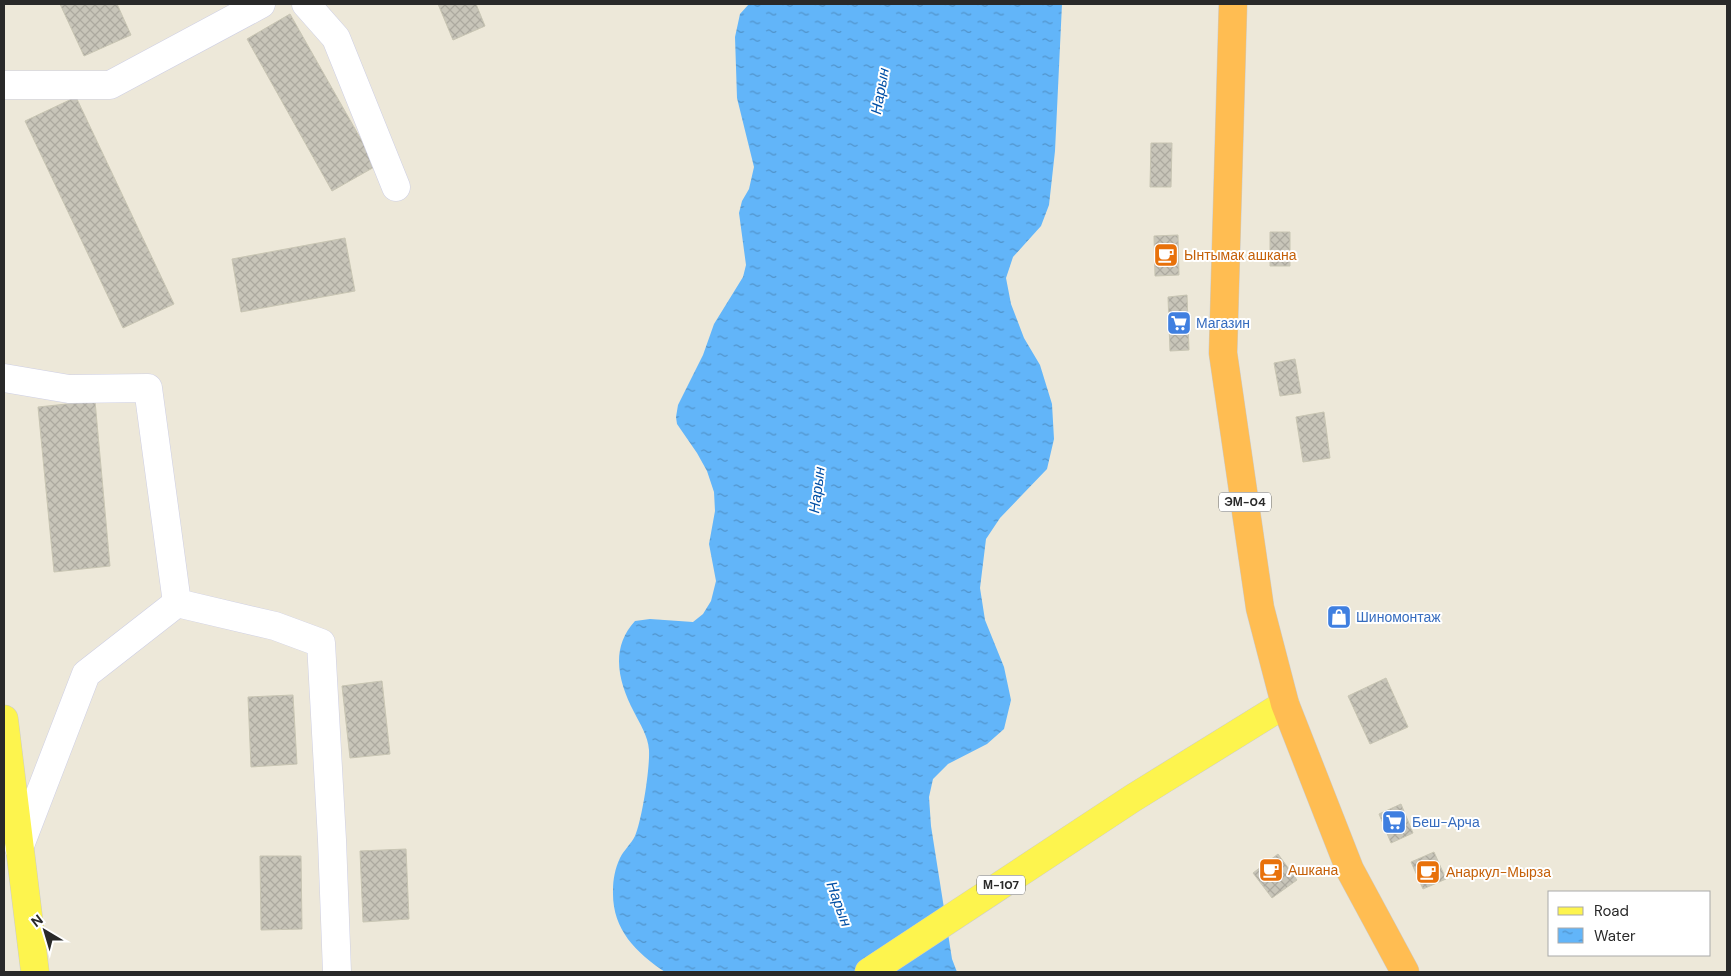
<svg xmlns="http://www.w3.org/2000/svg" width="1731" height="976" viewBox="0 0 1731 976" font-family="'DM Sans',sans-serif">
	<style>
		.water { fill: url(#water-ripples) }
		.building { fill: url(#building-cross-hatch); stroke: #c8c5b3 }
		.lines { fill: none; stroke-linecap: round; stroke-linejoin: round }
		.minor-casing { stroke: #cecfe4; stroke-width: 29 }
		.major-casing { stroke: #ccc; stroke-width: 29 }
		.highway-casing { stroke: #ccc; stroke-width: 29 }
		.minor { stroke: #fff; stroke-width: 28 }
		.major { stroke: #fdf44e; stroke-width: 28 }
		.highway { stroke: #ffbd52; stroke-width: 28 }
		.labels { text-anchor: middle; stroke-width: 4; stroke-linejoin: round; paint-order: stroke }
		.shield { fill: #fff; stroke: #696969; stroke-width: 1 }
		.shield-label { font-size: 12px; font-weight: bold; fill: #292929 }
		.food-label { font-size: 14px; fill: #c56008; stroke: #fff; text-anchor: start }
		.shop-label { font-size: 14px; fill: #366cbe; stroke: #fff; text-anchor: start }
		.water-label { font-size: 15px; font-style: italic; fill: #014fa5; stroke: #fff }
	</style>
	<defs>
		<pattern id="water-ripples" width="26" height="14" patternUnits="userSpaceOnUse" patternTransform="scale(1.25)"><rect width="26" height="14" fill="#62b5f9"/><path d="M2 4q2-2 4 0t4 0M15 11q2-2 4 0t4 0" fill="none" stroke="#5193ca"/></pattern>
		<pattern id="building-cross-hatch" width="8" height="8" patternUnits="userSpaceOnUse" patternTransform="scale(1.25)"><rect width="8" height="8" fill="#c8c5b9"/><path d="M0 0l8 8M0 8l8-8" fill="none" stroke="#aca99f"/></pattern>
	</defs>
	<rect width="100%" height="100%" fill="#ede8d9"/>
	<path class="water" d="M749 4H1062L1055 151 1049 205 1041 226 1013 257 1006 278 1011 304 1024 338 1040 365 1052 404 1054 439 1047 469 1000 518 986 539 980 588 985 620 1004 667 1011 700 1004 729 987 744 948 764 933 779 929 797 931 826 952 959 957 972H665C635 952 612 929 613 891 613 879 615 869 620 858 624 850 631 844 635 836 642 820 650 768 649 750 648 736 640 724 634 712 618 681 610 648 635 621L650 619 693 622 703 614 711 601 716 581 709 544 715 511 714 492 707 471 697 453 677 424 676 417 678 405 703 355 714 324 743 277 746 265 739 213 742 201 749 189 754 167 737 98 735 37 740 14Z"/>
	<path class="building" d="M60 4H117L131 35 84 56Z
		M438 4H476L485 26 453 40Z
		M290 14 376 166 332 191 247 39Z
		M76 97 174 304 123 328 25 121Z
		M1151 143H1172L1171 187H1150Z
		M1270 232H1290V266H1270Z
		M1178 235 1179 275 1155 276 1154 236Z
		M345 238 355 291 241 312 232 259Z
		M1187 295 1189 350 1170 351 1168 297Z
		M1295 359 1301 393 1280 396 1274 363Z
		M95 401 110 566 54 572 38 407Z
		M1324 412 1330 458 1303 462 1296 417Z
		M1386 678 1408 727 1370 744 1348 696Z
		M382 681 390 754 350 758 342 686Z
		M293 695 297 764 251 767 248 697Z
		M1401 804 1413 833 1391 843 1379 814Z
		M406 849 409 919 363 922 360 851Z
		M1434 852 1446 879 1423 889 1411 862Z
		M1278 854 1297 880 1272 898 1253 873Z
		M260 856H301L302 929 261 930Z"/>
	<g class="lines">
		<defs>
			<path id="minor" d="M306 4 336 38 396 187
				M4 85H110L261 4
				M4 378 69 389 148 388 177 603 86 674 19 848
				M177 603 275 626 321 643 332 840 337 972"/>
			<path id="major" d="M4 719 35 972
				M869 972 1133 798 1285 704"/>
			<path id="highway" d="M1233 4 1223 353 1260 608 1285 704 1350 870 1405 972"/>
		</defs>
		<use href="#minor" class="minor-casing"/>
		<use href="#major" class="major-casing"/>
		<use href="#highway" class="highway-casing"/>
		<use href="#minor" class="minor"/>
		<use href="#major" class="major"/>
		<use href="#highway" class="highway"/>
	</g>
	<defs>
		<symbol id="cafe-square" viewBox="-11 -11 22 22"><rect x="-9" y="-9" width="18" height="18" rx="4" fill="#e8710a" stroke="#fff"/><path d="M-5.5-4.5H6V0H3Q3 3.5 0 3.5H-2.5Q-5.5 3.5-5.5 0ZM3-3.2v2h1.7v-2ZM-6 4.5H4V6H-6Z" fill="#fff"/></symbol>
		<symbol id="supermarket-square" viewBox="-11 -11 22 22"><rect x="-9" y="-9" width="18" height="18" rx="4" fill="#3f7fe0" stroke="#fff"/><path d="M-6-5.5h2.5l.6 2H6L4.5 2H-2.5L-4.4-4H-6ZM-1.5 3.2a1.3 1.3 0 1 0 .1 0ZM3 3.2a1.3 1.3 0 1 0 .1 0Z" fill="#fff"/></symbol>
		<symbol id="shop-square" viewBox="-11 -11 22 22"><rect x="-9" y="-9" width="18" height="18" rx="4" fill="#3f7fe0" stroke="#fff"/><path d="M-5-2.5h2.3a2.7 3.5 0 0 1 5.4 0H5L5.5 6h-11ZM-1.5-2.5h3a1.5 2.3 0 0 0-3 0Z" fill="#fff"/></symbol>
	</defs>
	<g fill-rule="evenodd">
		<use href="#cafe-square" x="1152" y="241" width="28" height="28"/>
		<use href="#supermarket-square" x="1165" y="309" width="28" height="28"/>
		<use href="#shop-square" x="1325" y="603" width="28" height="28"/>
		<use href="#supermarket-square" x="1380" y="808" width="28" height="28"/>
		<use href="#cafe-square" x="1257" y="856" width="28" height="28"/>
		<use href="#cafe-square" x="1414" y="858" width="28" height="28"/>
	</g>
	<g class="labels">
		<g class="shield">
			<rect x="1219" y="492.5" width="52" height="19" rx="4"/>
			<rect x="977" y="875.5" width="48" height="19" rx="4"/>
		</g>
		<g class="shield-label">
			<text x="1245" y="506">ЭМ-04</text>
			<text x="1001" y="889">М-107</text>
		</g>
		<g class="food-label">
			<text x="1184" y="260">Ынтымак ашкана</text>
			<text x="1288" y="875">Ашкана</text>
			<text x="1446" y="877">Анаркул-Мырза</text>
		</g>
		<g class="shop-label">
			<text x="1196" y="328">Магазин</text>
			<text x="1356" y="622">Шиномонтаж</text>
			<text x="1412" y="827">Беш-Арча</text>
		</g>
		<g class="water-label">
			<text transform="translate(880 91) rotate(-80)" y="5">Нарын</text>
			<text transform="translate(817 490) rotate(-83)" y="5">Нарын</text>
			<text transform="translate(839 904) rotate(70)" y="5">Нарын</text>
		</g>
	</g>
	<rect width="1731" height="976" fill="none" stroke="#292929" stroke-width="10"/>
	<rect x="1548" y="891" width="162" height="65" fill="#ffffff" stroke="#a9a9a9"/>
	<rect x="1558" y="907" width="25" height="8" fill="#fdf44e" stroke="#a9a9a9"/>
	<text x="1594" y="916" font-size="15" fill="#292929">Road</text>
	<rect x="1558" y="928" width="25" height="15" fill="url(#water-ripples)" stroke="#a9a9a9"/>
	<text x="1594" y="941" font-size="15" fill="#292929">Water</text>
	<g transform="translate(45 931) rotate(322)" stroke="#ffffff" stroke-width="4" paint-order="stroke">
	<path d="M0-4L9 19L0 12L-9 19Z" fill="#292929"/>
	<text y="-8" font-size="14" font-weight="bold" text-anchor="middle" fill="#292929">N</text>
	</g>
</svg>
